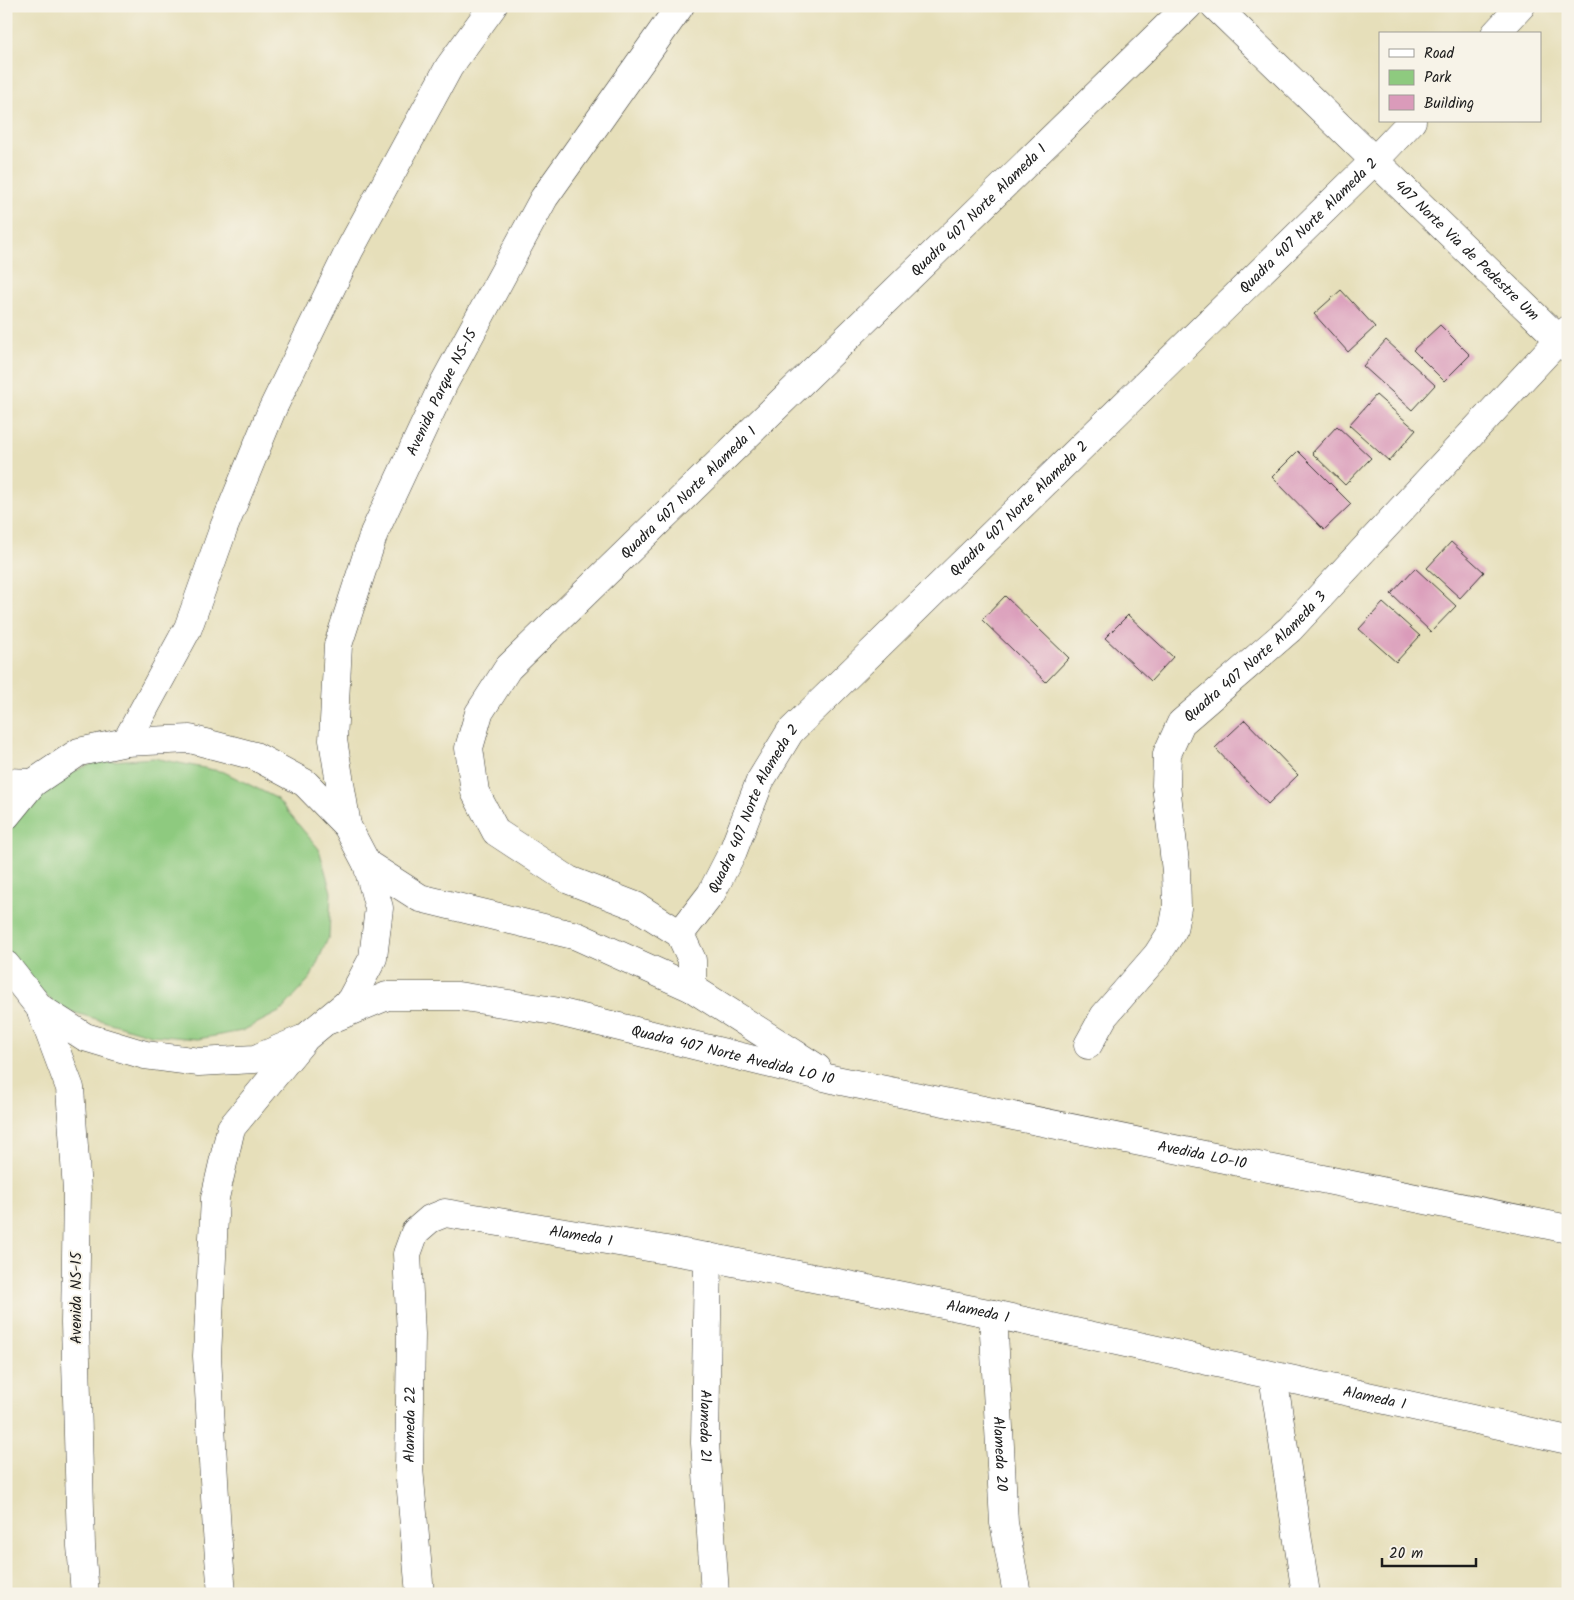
<svg xmlns="http://www.w3.org/2000/svg" width="1574" height="1600" viewBox="0 0 1574 1600" font-family="Kalam,sans-serif">
	<style>
		.green { fill: #8eca7f; stroke: #55734e }
		.building { fill: #da9bba }
		.lines { fill: none; stroke-linecap: round; stroke-linejoin: round }
		.minor-casing { stroke: #3a3934; stroke-width: 29 }
		.tertiary-casing { stroke: #3a3934; stroke-width: 29 }
		.secondary-casing { stroke: #3a3934; stroke-width: 29 }
		.minor { stroke: #fff; stroke-width: 28 }
		.tertiary { stroke: #fff; stroke-width: 28 }
		.secondary { stroke: #fff; stroke-width: 28 }
		.labels { text-anchor: middle; stroke-width: 4; stroke-linejoin: round; paint-order: stroke }
		.street-label { font-size: 15px; fill: #1c1c1c; stroke: #f7f3e8 }
	</style>
	<rect width="100%" height="100%" fill="#f7f3e8"/>
	<filter id="ink" filterUnits="userSpaceOnUse"><feTurbulence type="fractalNoise" baseFrequency=".02" numOctaves="2"/><feDisplacementMap in="SourceGraphic" scale="10" xChannelSelector="R" yChannelSelector="G"/><feConvolveMatrix kernelMatrix="1 2 1 2 8 2 1 2 1" color-interpolation-filters="sRGB"/></filter>
	<filter id="wash" filterUnits="userSpaceOnUse"><feTurbulence type="fractalNoise" baseFrequency=".0096" numOctaves="4" result="noise"/><feDisplacementMap in="SourceGraphic" scale="20" xChannelSelector="R" yChannelSelector="G"/><feGaussianBlur stdDeviation="1.12" result="paint"/><feColorMatrix in="noise" values="0 0 0 0 0 0 0 0 0 0 0 0 0 0 0 0 0 1.4 0 .05"/><feComposite in="paint" operator="in"/></filter>
	<g filter="url(#wash)">
		<rect width="100%" height="100%" fill="#e6dfba"/>
		<path class="green" d="M154 758 224 772 276 798 319 849 331 892 329 936 311 977 281 1011 242 1031 198 1039 151 1035 62 1009 26 980 6 950V836L19 811 53 780 96 762Z"/>
		<g id="blocks">
			<path class="building" d="M1341 290 1375 327 1348 352 1314 314Z
				M1440 325 1470 355 1444 381 1413 350Z
				M1386 340 1435 385 1412 410 1363 366Z
				M1376 395 1416 430 1389 461 1349 425Z
				M1337 426 1371 458 1345 485 1312 453Z
				M1298 451 1351 504 1324 530 1272 477Z
				M1451 542 1484 572 1460 598 1427 568Z
				M1415 568 1456 606 1431 632 1391 594Z
				M1005 596 1069 658 1046 682 982 620Z
				M1383 603 1420 636 1396 662 1359 629Z
				M1128 615 1173 657 1151 681 1105 638Z
				M1245 720 1298 775 1268 804 1215 748Z"/>
		</g>
	</g>
	<g filter="url(#ink)">
		<use href="#blocks" fill-opacity="0" stroke="#3a3934" stroke-width="1"/>
		<g class="lines">
			<defs>
				<g id="minor">
					<path id="s1" d="M1215 6 1568 348"/>
					<path d="M1495 34 1521 6"/>
					<path d="M6 782 33 783"/>
					<path id="s2" d="M680 934 711 894 733 851 760 781 790 732 1375 160 1412 121"/>
					<path id="s3" d="M692 988V960L680 934 636 906 569 880 496 832 475 792 469 748 479 713 508 668 1188 6"/>
					<path id="s4" d="M1088 1045 1104 1016 1157 955 1173 930 1177 908 1176 871 1166 785 1167 754 1181 723 1290 629 1568 330"/>
					<path id="s5" d="M708 1257 705 1443 715 1594"/>
					<path id="s6" d="M993 1314 1004 1523 1017 1594"/>
					<path d="M1273 1376 1306 1594"/>
					<path id="s7" d="M420 1594 409 1468 411 1334 407 1254 415 1232 430 1219 445 1213 708 1257 993 1314 1568 1440"/>
				</g>
				<g id="tertiary">
					<path d="M367 864 420 898 577 936 692 988 817 1068"/>
					<path id="s8" d="M329 1020 387 996H458L554 1011 836 1080 1568 1229"/>
				</g>
				<g id="secondary">
					<path d="M126 742 188 628 224 527 271 412 350 249 449 67 493 6"/>
					<path d="M6 816 33 783 79 752 126 742 190 739 255 756 305 783 347 826 367 864 379 908 373 958 350 1001 305 1038 255 1059 199 1062 145 1055 85 1037 40 1008 6 965"/>
					<path id="s9" d="M347 826 333 740 338 645 374 533 444 383 544 198 680 6"/>
					<path d="M40 1008 70 1088 77 1191 75 1323 81 1546 85 1594"/>
					<path d="M222 1594 217 1532 207 1356 215 1198 231 1128 303 1041"/>
				</g>
			</defs>
			<use href="#minor" class="minor-casing"/>
			<use href="#tertiary" class="tertiary-casing"/>
			<use href="#secondary" class="secondary-casing"/>
			<use href="#minor" class="minor"/>
			<use href="#tertiary" class="tertiary"/>
			<use href="#secondary" class="secondary"/>
		</g>
	</g>
	<g class="labels">
		<g class="street-label">
			<text dy="5" stroke="none"><textPath href="#s3" startOffset="1104">Quadra 407 Norte Alameda 1</textPath></text>
			<text dy="5" stroke="none"><textPath href="#s2" startOffset="956">Quadra 407 Norte Alameda 2</textPath></text>
			<text dy="5" stroke="none"><textPath href="#s1" startOffset="351">407 Norte Via de Pedestre Um</textPath></text>
			<text dy="5" stroke="none"><textPath href="#s9" startOffset="456">Avenida Parque NS-15</textPath></text>
			<text dy="5" stroke="none"><textPath href="#s3" startOffset="699">Quadra 407 Norte Alameda 1</textPath></text>
			<text dy="5" stroke="none"><textPath href="#s2" startOffset="551">Quadra 407 Norte Alameda 2</textPath></text>
			<text dy="5" stroke="none"><textPath href="#s4" startOffset="454">Quadra 407 Norte Alameda 3</textPath></text>
			<text dy="5" stroke="none"><textPath href="#s2" startOffset="146">Quadra 407 Norte Alameda 2</textPath></text>
			<text dy="5" stroke="none"><textPath href="#s8" startOffset="415">Quadra 407 Norte Avedida LO 10</textPath></text>
			<text dy="5" stroke="none"><textPath href="#s8" startOffset="895">Avedida LO-10</textPath></text>
			<text dy="5" stroke="none"><textPath href="#s7" startOffset="538">Alameda 1</textPath></text>
			<text transform="translate(76 1298) rotate(-90)" y="5">Avenida NS-15</text>
			<text dy="5" stroke="none"><textPath href="#s7" startOffset="942">Alameda 1</textPath></text>
			<text dy="5" stroke="none"><textPath href="#s7" startOffset="1348">Alameda 1</textPath></text>
			<text dy="5" stroke="none"><textPath href="#s7" startOffset="170">Alameda 22</textPath></text>
			<text dy="5" stroke="none"><textPath href="#s5" startOffset="169">Alameda 21</textPath></text>
			<text dy="5" stroke="none"><textPath href="#s6" startOffset="140">Alameda 20</textPath></text>
		</g>
	</g>
	<rect width="1574" height="1600" fill="none" stroke="#f7f3e8" stroke-width="25"/>
	<rect x="1379" y="32" width="162" height="90" fill="#f7f3e8" stroke="#9f9d96"/>
	<rect x="1389" y="49" width="25" height="8" fill="#ffffff" stroke="#9f9d96"/>
	<text x="1424" y="58" font-size="15" fill="#1c1c1c">Road</text>
	<rect x="1389" y="70" width="25" height="15" fill="#8eca7f" stroke="#9f9d96"/>
	<text x="1424" y="82" font-size="15" fill="#1c1c1c">Park</text>
	<rect x="1389" y="95" width="25" height="15" fill="#da9bba" stroke="#9f9d96"/>
	<text x="1424" y="108" font-size="15" fill="#1c1c1c">Building</text>
	<path d="M1382 1558v8h94v-8" fill="none" stroke="#1c1c1c" stroke-width="2.5"/>
	<text x="1389" y="1558" font-size="15" fill="#1c1c1c" stroke="#f7f3e8" stroke-width="4" paint-order="stroke">20 m</text>
</svg>
